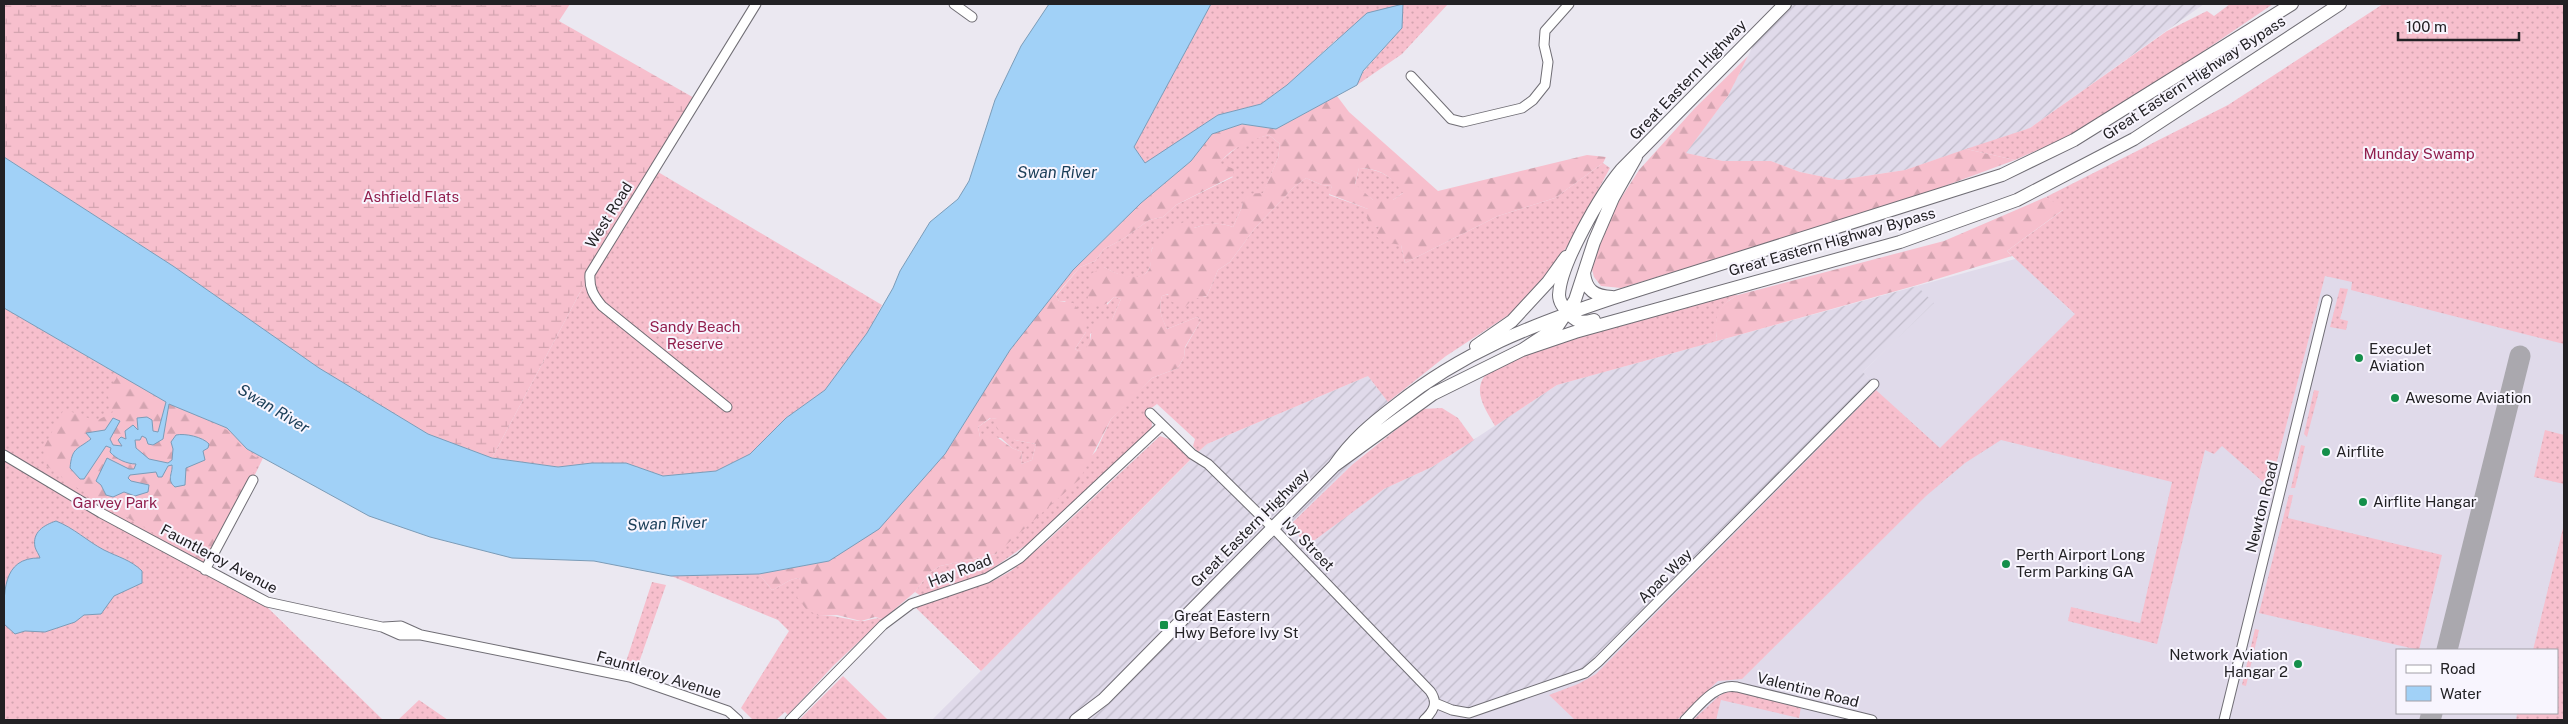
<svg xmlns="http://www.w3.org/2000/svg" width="2568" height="724" viewBox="0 0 2568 724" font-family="'Public Sans',sans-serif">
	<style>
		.built { fill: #e0daea }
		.industrial { fill: url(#industrial-furrows) }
		.grass { fill: url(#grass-dots) }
		.forest { fill: url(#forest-firs); fill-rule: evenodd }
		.wetland { fill: url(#wetland-marsh) }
		.water { fill: #a1d1f7; stroke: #7b9cb8 }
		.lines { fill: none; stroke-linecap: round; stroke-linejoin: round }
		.taxiway { stroke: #aaa8ae; stroke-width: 21 }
		.minor-casing { stroke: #706e75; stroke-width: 11 }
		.highway-casing { stroke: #706e75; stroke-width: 14 }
		.minor { stroke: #fff; stroke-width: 9 }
		.highway { stroke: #fff; stroke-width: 12 }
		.poi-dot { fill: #148f4a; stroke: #f8f5fe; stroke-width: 2 }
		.labels { text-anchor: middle; stroke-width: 4; stroke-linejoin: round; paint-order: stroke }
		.street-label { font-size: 15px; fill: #222124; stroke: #f8f5fe }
		.park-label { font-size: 15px; fill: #911f4d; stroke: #f8f5fe }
		.poi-label { font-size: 15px; fill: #222124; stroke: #f8f5fe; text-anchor: start }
		.water-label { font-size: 16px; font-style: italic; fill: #1a3e58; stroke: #f8f5fe }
	</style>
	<defs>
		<pattern id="industrial-furrows" width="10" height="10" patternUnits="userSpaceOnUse" patternTransform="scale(1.25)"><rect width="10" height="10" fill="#e0daea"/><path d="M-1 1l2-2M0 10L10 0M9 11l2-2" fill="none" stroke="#c0bbc9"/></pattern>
		<pattern id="grass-dots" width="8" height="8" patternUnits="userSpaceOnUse" patternTransform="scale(1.25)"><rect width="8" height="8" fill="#f7bfcd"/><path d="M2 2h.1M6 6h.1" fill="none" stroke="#d3a4b0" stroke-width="1.8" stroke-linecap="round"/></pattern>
		<pattern id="forest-firs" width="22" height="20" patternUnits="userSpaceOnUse" patternTransform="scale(1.25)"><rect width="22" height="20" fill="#f7bfcd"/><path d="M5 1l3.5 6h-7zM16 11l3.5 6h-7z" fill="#d3a4b0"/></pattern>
		<pattern id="wetland-marsh" width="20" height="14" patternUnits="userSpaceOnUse" patternTransform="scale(1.25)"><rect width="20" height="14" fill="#f7bfcd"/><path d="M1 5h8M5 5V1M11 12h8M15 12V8" fill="none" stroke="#d3a4b0"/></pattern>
	</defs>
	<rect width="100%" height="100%" fill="#ebe8f1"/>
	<path class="built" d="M2088 206 2564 325V660L2557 650H2397V713H2551L2549 720H1424L1874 384 1863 372 1933 304 1917 286 2015 259Z"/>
	<path class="industrial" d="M1785 4H2204L2030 128 1905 170 1839 180 1800 172 1771 161H1723L1685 153 1728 96 1763 26Z
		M1917 286 1934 303 1863 372 1874 384 1585 673 1478 710 1435 704 1424 720H932L1207 444 1368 376 1401 418 1293 522 1304 547 1384 489 1432 467 1557 385Z"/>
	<path class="grass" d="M1211 4H1448L1402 54 1357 85 1363 72 1402 28 1337 39 1287 85 1261 104 1218 115 1145 164 1134 147Z
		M2230 4H2273L2130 101 2062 139 2015 160 1966 149 2030 128 2167 31 2207 11 2214 16Z
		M2383 4H2564V344L2351 290 2352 282 2325 276 2270 488 2222 446 2214 454 2205 450 2157 644 2068 621 2071 607 2140 623 2172 482 2001 440 1965 463 1926 496 1742 679 1718 681 1677 720H1575L1549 695 1578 684 1596 674 1876 390 1940 448 2075 314 2007 251 2063 210 2046 197 2228 105Z
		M1269 135 1280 144 1278 158 1263 194H1245L1242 207 1233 227C1204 216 1178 236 1152 248 1151 254 1152 264 1149 269 1141 285 1115 274 1104 267L1107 305 1114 297 1121 299 1112 320 1090 334V344L1086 350 1078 351 1075 349 1086 332 1065 301H1059L1056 296 1080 267 1095 261 1104 249 1123 239 1149 220 1163 217 1176 205 1233 177 1218 163 1245 141Z
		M1603 163 1610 168 1568 245 1542 282 1510 314 1446 356 1388 402 1368 376 1207 444 1198 452 1193 446 1195 439 1157 404 1146 412C1153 421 1154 425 1148 436L1032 541 983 575 921 596 915 592 929 573 940 566 996 554 1096 451 1111 419 1129 400 1152 378 1178 368 1184 357 1185 348 1201 320 1197 317 1167 329C1161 317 1158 309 1162 296 1176 291 1190 301 1207 296L1218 270 1230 262 1255 228 1294 187 1306 178 1322 185 1332 186 1329 195 1368 209 1371 227 1379 226 1401 245 1405 263 1498 216 1555 198Z
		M1359 168C1379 169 1392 176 1404 192L1393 200H1373L1355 185Z
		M653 169 882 305 867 333 825 390 786 418 750 454 716 471 663 476 626 463H592L558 467 492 458 594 266Z
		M2340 288 2348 289 2340 319 2348 321 2346 330 2330 327Z
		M1729 294 1738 295C1717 306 1714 319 1717 341L1557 385 1495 426C1484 407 1470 388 1490 370L1549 344Z
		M4 308 166 402 227 428 247 449 263 458 206 575 266 606 383 720H4Z
		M2314 390 2319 391 2307 437 2304 434Z
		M1442 408 1458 418 1474 440 1432 467 1384 489 1304 548 1293 522 1353 464 1422 409Z
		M991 418 997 419 1015 440 1036 444 1032 460 1021 464 1022 452 1012 448 1001 438 980 437 978 427Z
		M2545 430 2564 435V484L2534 477Z
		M1160 436 1174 441 1192 458 981 671 916 608 929 601 991 582 1011 571 1045 543Z
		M2301 445 2305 446 2295 488H2291Z
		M2289 495H2293L2288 518 2442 555 2419 650 2259 613Z
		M2564 524V720H2516L2517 713H2557V650H2533Z
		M759 574 772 590C783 586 787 579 799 578L819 616C838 615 843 619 859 621 868 622 873 616 883 619L833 666 788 715 785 712 776 720H753L741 708 789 631 778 620 671 576Z
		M652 582 666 585 635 674 623 671Z
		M2255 629 2259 630 2246 686 2242 685Z
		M843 676 888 720H799Z
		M1728 691H1737L1801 707 1799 718 1721 700 1716 720H1693L1719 696Z
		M419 700 448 720H398Z"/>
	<path class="forest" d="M1748 56 1728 96 1686 153 1723 161H1771L1800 172 1839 180 1905 170 1966 149 2015 160 1888 207 1621 288 1601 286 1594 277 1591 266 1614 209 1639 170 1695 108Z
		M1337 96 1349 112 1438 191 1587 155 1606 157 1603 163 1555 198 1498 216 1405 263 1401 245 1384 242 1376 236 1379 226 1371 228 1367 218 1368 209 1329 194 1332 186 1322 185 1306 178 1294 187 1255 228 1230 262 1218 270 1207 296 1193 299 1185 307 1172 302 1168 294 1162 296C1158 309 1161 316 1167 329L1197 317 1201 320 1185 347 1184 357 1178 368 1152 378 1111 419 1080 479 996 554 940 566 929 573 915 592 883 619 875 617 861 621 837 615 819 616 806 609 797 597 803 587 799 578C787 579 783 586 772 590L759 574 829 561 945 454 1010 350 1073 270 1141 203 1191 161 1212 134 1242 124 1276 129ZM1269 135 1280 144 1278 158 1263 193 1244 194 1242 207 1233 227C1219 222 1208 223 1194 228L1184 222C1173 227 1160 237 1153 247 1150 252 1151 261 1150 267 1144 285 1115 274 1104 267L1092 273 1087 302C1099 307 1105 307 1114 297L1121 299 1112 320 1104 318 1093 326C1089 338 1093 348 1078 351L1075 349 1086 332 1087 320 1073 303 1059 301 1056 295 1080 267 1095 261 1104 249 1123 239 1149 220 1163 217 1176 205 1233 176 1234 169 1219 163C1233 147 1249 140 1269 135ZM1359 168C1380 169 1391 175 1403 193L1393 200H1373L1355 184ZM990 418 997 419V429L1015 440 1036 444 1032 460 1021 464 1022 452 1012 448 994 435 980 437 978 427Z
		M2046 197 2064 209 2007 251 2012 256 1914 286 1717 341C1714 317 1716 307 1738 295L1944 241Z
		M119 374 166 402 227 430 246 451 260 460 208 560 196 558 69 483 46 465 43 449 64 409 96 421 113 412 107 393Z"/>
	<path class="wetland" d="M4 4H570L559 21 696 99 594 266 492 458 428 434 319 368 173 266 4 157Z"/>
	<path class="water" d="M1049 4H1211L1134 147 1145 163 1218 115 1261 104 1287 85 1367 13 1403 4 1402 28 1363 71 1357 85 1276 129 1242 124 1212 134 1191 161 1141 203 1073 270 1010 350 945 454 879 529 829 561 759 574 671 576 594 561 512 558 430 537 369 516 247 449 227 428 169 404 163 439 153 445 148 444 146 438 142 436 140 440H135L136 448 149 459 168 463 172 460 173 449 171 442 176 435C185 433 203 437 209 444L208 448 203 451 205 460 186 468 185 485 175 487C166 480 173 473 172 465L168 466 162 477H158L156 472 130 475 128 478 131 481 149 485 148 492 135 496 124 492 113 497 106 495 101 485 96 481 107 458 129 469H134L136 464C127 464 116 459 110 452L111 448 106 446 84 479H80L70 468C72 447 77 450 91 439L86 433 105 430 113 418 120 421 110 439 113 445 122 446 118 440 121 437 126 439 125 431 133 425 138 430 137 418 147 417 152 420 153 431 158 432 166 402 4 308V157L173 266 319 368 428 434 492 458 558 467 592 463H626L663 476 716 471 750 454 786 418 825 390 867 333 893 288 900 271 930 222 958 199 969 181 995 100 1021 46Z
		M56 521C74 528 87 541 104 550 118 557 131 560 142 571V583L114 596 101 614 84 615 75 622 45 632 25 631 15 634 4 624C4 595 1 557 40 558 39 554 36 551 35 547 32 532 44 525 56 521Z"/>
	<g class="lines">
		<path class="taxiway" d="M2447 650 2520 356
			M2430 720 2432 713"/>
		<defs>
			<path id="minor" d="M954 4 972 17
				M1411 76 1451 119 1463 122 1522 108 1533 100 1545 85 1548 62 1544 45 1545 31 1569 4
				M727 407 602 306C593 295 589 288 590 274L756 4
				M1150 413 1192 454 1208 464 1273 528 1430 691C1439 703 1433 712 1424 720
				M4 455 101 513 267 602 382 627 400 635H421
				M205 570 253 480
				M384 627 401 626 421 635 630 677 728 711 738 720
				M1435 703 1452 710 1469 713 1585 673 1598 662 1874 384
				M790 720 883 625 911 604 987 578 1020 558 1162 425
				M1685 720C1699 706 1715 683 1737 687L1872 720
				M2224 720 2327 300"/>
			<path id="highway" d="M1584 273C1586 291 1595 296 1612 297
				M1594 320C1583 323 1578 323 1570 315 1565 309 1559 303 1559 295 1560 264 1601 194 1621 170L1785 4
				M1476 346 1512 321 1548 282 1566 257
				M1522 350 1575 332 1900 242 2017 200 2134 139 2340 4
				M1334 466C1352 440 1371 424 1396 405 1464 351 1532 325 1613 298L2002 175 2074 140 2292 4
				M1076 720 1104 699 1334 466 1433 394 1522 350 1557 327 1575 300 1594 242 1613 198 1636 157"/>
		</defs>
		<use href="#minor" class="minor-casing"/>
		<use href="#highway" class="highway-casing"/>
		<use href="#minor" class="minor"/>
		<use href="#highway" class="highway"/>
	</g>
	<g class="poi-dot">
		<circle cx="2359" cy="358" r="5"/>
		<circle cx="2395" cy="398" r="5"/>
		<circle cx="2326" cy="452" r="5"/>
		<circle cx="2363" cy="502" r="5"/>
		<circle cx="2006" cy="564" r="5"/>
		<rect x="1159" y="620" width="10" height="10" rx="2.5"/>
		<circle cx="2298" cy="664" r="5"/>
	</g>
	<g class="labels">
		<g class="street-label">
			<text transform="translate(2194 78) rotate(-33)" y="5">Great Eastern Highway Bypass</text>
			<text transform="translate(1688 80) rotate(-46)" y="5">Great Eastern Highway</text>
			<text transform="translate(609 215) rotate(-58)" y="5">West Road</text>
			<text transform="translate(1832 242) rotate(-16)" y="5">Great Eastern Highway Bypass</text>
			<text transform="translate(2262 507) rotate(-76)" y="5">Newton Road</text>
			<text transform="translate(1250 528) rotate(-45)" y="5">Great Eastern Highway</text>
			<text transform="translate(1308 544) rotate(46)" y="5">Ivy Street</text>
			<text transform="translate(219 559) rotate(28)" y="5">Fauntleroy Avenue</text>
			<text transform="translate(960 571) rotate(-21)" y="5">Hay Road</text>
			<text transform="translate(1665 576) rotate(-45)" y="5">Apac Way</text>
			<text transform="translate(659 675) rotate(17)" y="5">Fauntleroy Avenue</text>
			<text transform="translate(1808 690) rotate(14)" y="5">Valentine Road</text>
		</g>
		<g class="park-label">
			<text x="2419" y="159">Munday Swamp</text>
			<text x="411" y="202">Ashfield Flats</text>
			<text x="695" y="332">Sandy Beach<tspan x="695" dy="17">Reserve</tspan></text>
			<text x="115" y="508">Garvey Park</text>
		</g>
		<g class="poi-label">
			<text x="2369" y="354">ExecuJet<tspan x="2369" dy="17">Aviation</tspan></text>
			<text x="2405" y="403">Awesome Aviation</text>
			<text x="2336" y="457">Airflite</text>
			<text x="2373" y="507">Airflite Hangar</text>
			<text x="2016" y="560">Perth Airport Long<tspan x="2016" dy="17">Term Parking GA</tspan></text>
			<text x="1174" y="621">Great Eastern<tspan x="1174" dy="17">Hwy Before Ivy St</tspan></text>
			<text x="2288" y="660" text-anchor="end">Network Aviation<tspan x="2288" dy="17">Hangar 2</tspan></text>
		</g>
		<g class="water-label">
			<text x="1057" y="178">Swan River</text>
			<text transform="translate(274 408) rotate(31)" y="6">Swan River</text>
			<text transform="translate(667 523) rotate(-2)" y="6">Swan River</text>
		</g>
	</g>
	<rect width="2568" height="724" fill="none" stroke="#222124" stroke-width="10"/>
	<rect x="2396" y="649" width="162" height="65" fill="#f8f5fe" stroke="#a2a0a7"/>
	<rect x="2406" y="665" width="25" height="8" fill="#ffffff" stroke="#a2a0a7"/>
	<text x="2440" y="674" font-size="15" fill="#222124">Road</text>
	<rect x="2406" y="686" width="25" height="15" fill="#a1d1f7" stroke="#a2a0a7"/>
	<text x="2440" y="699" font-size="15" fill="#222124">Water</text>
	<path d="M2398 32v8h121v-8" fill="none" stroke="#222124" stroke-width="2.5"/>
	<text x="2406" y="32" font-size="15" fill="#222124" stroke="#f8f5fe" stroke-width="4" paint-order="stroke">100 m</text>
</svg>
